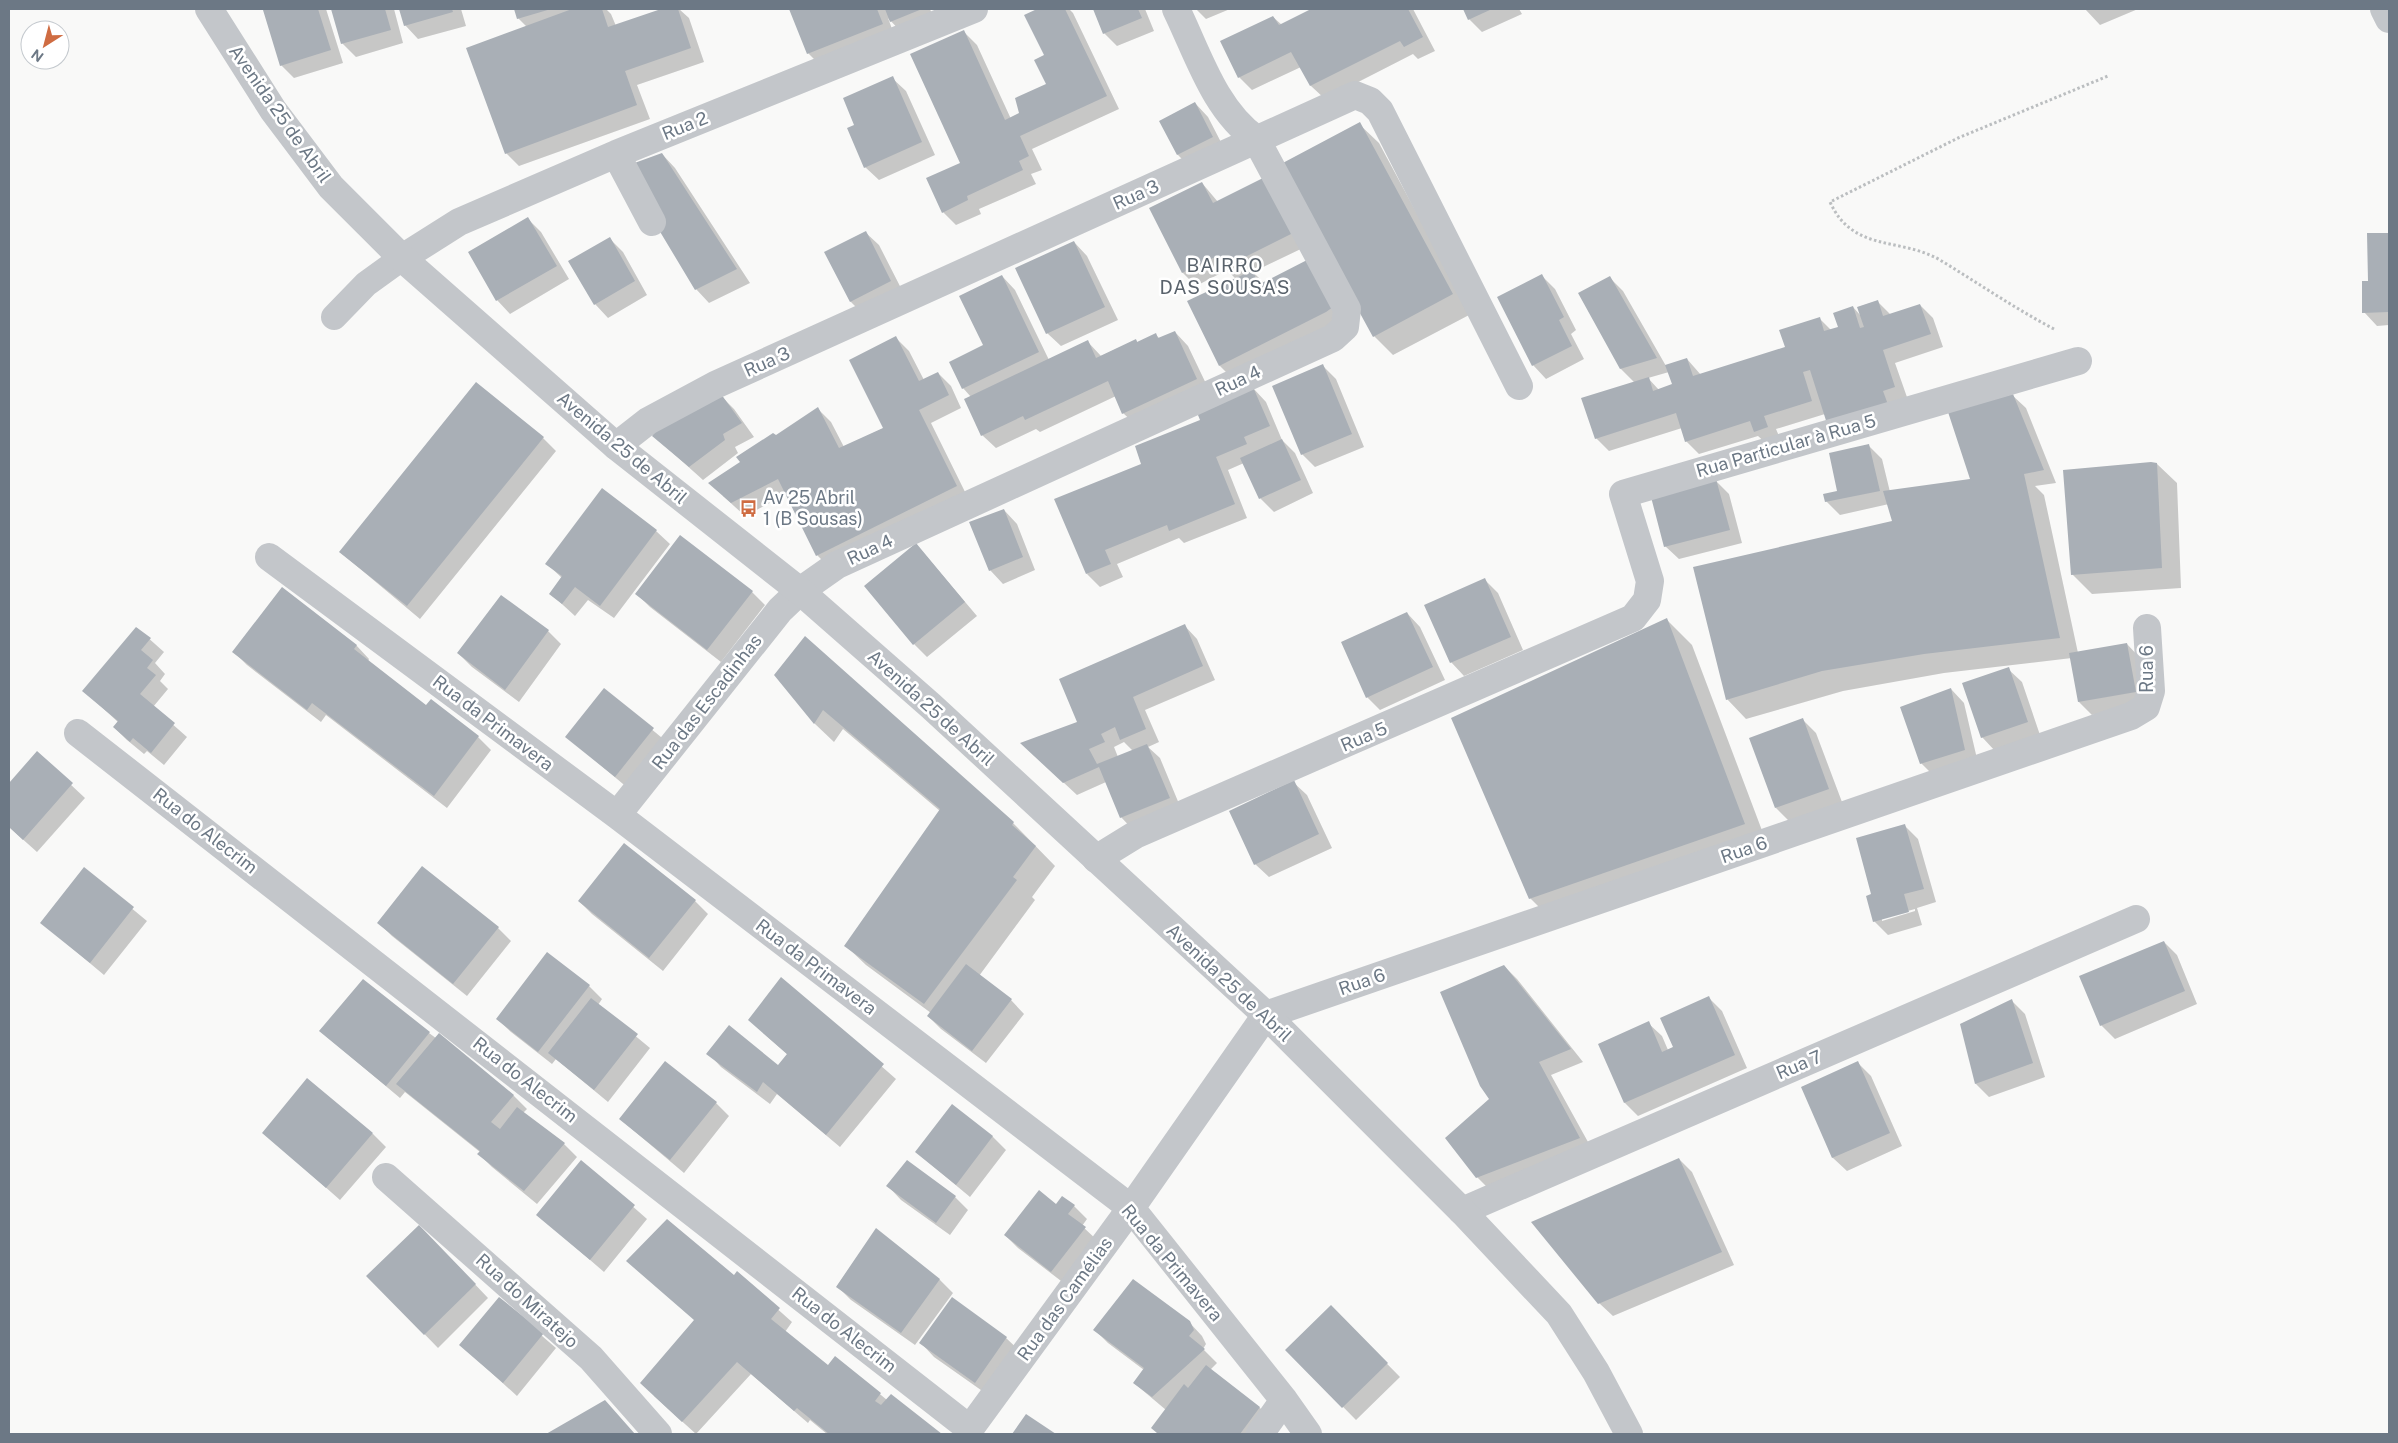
<svg xmlns="http://www.w3.org/2000/svg" width="2398" height="1443" viewBox="0 0 2398 1443" font-family="'Public Sans',sans-serif">
	<style>
		.shadow { fill: #0003; fill-rule: evenodd }
		.building { fill: #a9afb6 }
		.lines { fill: none; stroke-linecap: round; stroke-linejoin: round }
		.path { stroke: #bbbec0; stroke-width: 3; stroke-dasharray: 2.5 2.5; stroke-linecap: butt }
		.service { stroke: #c3c6ca; stroke-width: 26 }
		.minor { stroke: #c3c6ca; stroke-width: 28 }
		.tertiary { stroke: #c3c6ca; stroke-width: 28 }
		.labels { text-anchor: middle; stroke-width: 5; stroke-linejoin: round; paint-order: stroke }
		.street-label { font-size: 18px; fill: #6c7885; stroke: #fff }
		.poi-label { font-size: 18px; fill: #6c7885; stroke: #fff; text-anchor: start }
		.neighbourhood-label { font-size: 19px; letter-spacing: 1px; fill: #59626b; stroke: #fff }
	</style>
	<rect width="100%" height="100%" fill="#f9f9f8"/>
	<path class="shadow" d="M271 9H326L343 63 294 78 281 65 264 11Z
		M333 9H394L403 43 356 57 342 43Z
		M401 9H461L466 26 418 39 405 25Z
		M515 9H606L611 14 616 26 665 9H679L689 18 704 62 637 85 650 119 519 166 506 153 527 27 518 18Z
		M791 9H930L935 22 904 35 888 18 895 37 821 66 808 53Z
		M1040 9H1069L1073 13 1119 109 1032 149 1042 170 1031 174 1036 184 979 209 981 214 956 225 943 212 961 164 963 31 977 45 1011 119 1021 114 1048 85 1046 55 1026 15Z
		M1094 9H1145L1154 31 1117 46 1104 33Z
		M1196 9H1230L1206 19Z
		M1314 9H1413L1435 51 1418 59 1413 54 1325 99 1311 86 1301 67 1252 90 1239 77 1273 17 1282 25Z
		M1464 9H1519L1522 14 1482 32 1469 19Z
		M2085 9H2138L2100 25Z
		M892 78 906 91 935 155 879 180 865 167 856 126Z
		M1195 103 1208 117 1225 150 1191 168 1178 155 1161 121Z
		M1359 124 1379 143 1471 314 1393 355 1374 336Z
		M662 154 675 168 750 283 709 303 696 289Z
		M1267 177 1307 246 1253 272 1264 283 1309 260 1345 320 1233 379 1220 366 1189 301 1236 279 1227 270 1196 286 1183 273 1151 208 1202 183 1218 202Z
		M528 219 541 232 569 279 510 314 497 300Z
		M865 232 879 245 904 294 864 315 851 302 826 252Z
		M2368 234H2389V325L2377 326 2364 312 2369 282Z
		M610 239 623 252 647 295 608 318 595 304Z
		M1074 242 1087 256 1118 320 1061 346 1047 333Z
		M1002 276 1015 290 1049 360 1087 341 1101 356 1136 340 1138 343 1156 335 1160 339 1175 332 1188 346 1210 392 1137 426 1123 413 1116 396 1040 432 1036 429 996 448 982 435 971 397 963 388 985 346Z
		M1542 276 1555 289 1576 330 1571 334 1584 359 1546 379 1533 365Z
		M1610 278 1623 291 1666 366 1687 359 1701 375 1787 348 1819 318 1831 330 1840 328 1853 307 1861 316 1878 302 1891 315 1920 305 1933 318 1943 347 1895 363 1908 400 1825 414 1776 429 1781 441 1768 445 1758 436 1699 454 1686 441 1682 428 1609 451 1596 438 1635 383 1621 369ZM1669 372 1673 385 1659 390 1648 378Z
		M896 338 909 351 924 380 938 373 951 386 961 408 931 423 969 500 830 568 817 555 787 494 745 516 723 496 742 462 818 409 831 422 844 447 884 428Z
		M1323 366 1336 379 1364 447 1315 467 1302 454Z
		M1253 388 1266 402 1282 440 1295 453 1313 493 1274 512 1260 498 1244 463 1228 470 1247 518 1184 543 1179 538 1117 564 1123 577 1100 587 1087 574 1143 464Z
		M2012 395 2026 408 2056 483 2035 486 2044 495 2078 653 2127 644 2140 658 2148 705 2092 715 2079 702 2072 658 1944 673 1843 691 1746 719 1727 699 1894 522 1889 504 1840 515 1826 501 1838 492 1869 446 1882 459 1890 492 1974 481Z
		M721 396 734 409 754 437 735 447 738 453 703 480 654 436Z
		M543 438 556 451 420 619 340 552Z
		M2157 464 2177 483 2181 588 2092 594 2072 574Z
		M1716 481 1729 494 1742 543 1679 559 1665 546Z
		M1004 510 1017 524 1035 570 1003 584 990 570Z
		M656 531 670 544 614 618 588 600 575 616 551 594 562 578 547 564Z
		M916 544 977 616 927 657 914 644Z
		M1485 580 1498 593 1523 650 1464 676 1451 662Z
		M752 592 765 605 721 662 650 607 637 594Z
		M501 596 548 631 561 644 519 702 472 667 458 653Z
		M1407 613 1420 627 1445 680 1380 710 1367 697Z
		M1667 620 1692 645 1769 849 1556 924 1530 898Z
		M1184 625 1197 639 1215 680 1145 710 1159 742 1148 747 1160 758 1182 811 1134 831 1121 817 1106 782 1077 795 1035 756 1079 722ZM1124 742 1133 751 1118 757 1114 747Z
		M137 628 164 652 155 663 165 674 160 681 168 689 153 707 187 737 164 765 147 751 144 754 127 740 114 727 118 722 84 691Z
		M805 638 1013 823 1055 866 1032 897 1035 900 979 976 1011 1000 1024 1014 986 1063 941 1029 928 1016 931 1013 866 965 846 946 940 811 843 729 834 742 814 723Z
		M356 645 369 659 368 661 427 707 478 737 491 750 447 808 326 715 321 722 247 665 234 652Z
		M2008 669 2022 682 2040 735 1995 751 1982 737Z
		M1951 689 1964 703 1978 763 1934 776 1921 763Z
		M604 690 667 742 629 789 567 737Z
		M1803 720 1816 733 1842 802 1789 821 1776 808Z
		M37 753 85 798 37 852 9 827V785Z
		M1293 782 1307 795 1332 848 1269 877 1255 864Z
		M1905 826 1918 839 1936 902 1917 908 1922 925 1888 935 1874 921ZM1915 909V911L1882 921V918Z
		M84 869 147 921 104 975 42 923Z
		M579 901H695L708 914 663 971 592 914Z
		M379 923 498 928 511 941 467 996 392 936Z
		M2164 942 2177 955 2197 1004 2115 1039 2101 1025 2081 977Z
		M1504 966 1517 979 1583 1062 1551 1075 1593 1151 1490 1190 1477 1177 1490 1100Z
		M781 978 896 1079 840 1147 777 1094 770 1104 721 1067 708 1053 778 1067 788 1055 763 1033Z
		M589 986 602 999 598 1005 650 1048 608 1102 556 1059 552 1064 511 1032 497 1019Z
		M1709 998 1722 1011 1747 1068 1638 1116 1625 1103 1599 1044 1648 1023 1662 1036 1668 1050 1674 1047Z
		M2012 1001 2025 1014 2045 1077 1989 1097 1976 1084 1961 1024Z
		M320 1031 429 1033 514 1096 527 1109 523 1113 564 1144 577 1157 537 1204 492 1167 479 1154 480 1152 405 1092 400 1098Z
		M1858 1063 1871 1076 1902 1146 1847 1171 1833 1158 1802 1087Z
		M716 1103 729 1116 684 1173 620 1119Z
		M952 1106 993 1137 1006 1150 970 1197 916 1152Z
		M264 1133 373 1134 386 1147 340 1200Z
		M1679 1159 1692 1172 1734 1265 1613 1316 1599 1303Z
		M907 1161 955 1197 968 1210 950 1235 901 1200 888 1186Z
		M582 1162 647 1219 604 1272 538 1215Z
		M1056 1205 1074 1206 1087 1219 1082 1226 1098 1241 1065 1284 1018 1248 1005 1235Z
		M876 1230 940 1280 953 1293 915 1345 851 1300 837 1286Z
		M432 1239 488 1298 438 1348 368 1276Z
		M737 1273 792 1322 785 1332 828 1366 835 1357 887 1400 891 1395 940 1434H827L810 1420 808 1423 751 1374 696 1434 654 1396Z
		M499 1299 556 1348 517 1396 461 1345Z
		M952 1299 1006 1338 1020 1351 988 1395 934 1357 921 1343Z
		M1331 1307 1400 1377 1356 1420 1287 1350Z
		M1189 1322 1202 1336 1206 1344 1203 1349 1217 1363 1210 1370 1260 1408 1273 1421 1263 1434H1158L1166 1410 1134 1383 1144 1370 1108 1343 1095 1330Z
		M604 1402 634 1434H548Z"/>
	<path class="building" d="M267 9H318L331 50 280 66 263 10Z
		M331 9H385L391 30 341 44Z
		M399 9H452L453 12 404 26Z
		M514 9H551L517 19Z
		M572 9H602L608 27 661 9H678L691 48 625 71 637 105 505 154 466 48Z
		M789 9H877L883 24 807 54Z
		M885 9H922L890 22Z
		M1037 9H1065L1107 96 1020 136 1029 156 1019 161 1023 170 967 196 968 200 942 213 926 178 960 163 910 54 964 30 1005 120 1019 113 1015 98 1046 84 1034 60 1044 55 1024 15Z
		M1093 9H1138L1142 18 1103 34Z
		M1311 9H1408L1423 37 1404 47 1400 41 1310 86 1291 52 1238 78 1220 41 1273 16 1279 25Z
		M1463 9H1492L1468 20Z
		M893 76 922 142 864 168 847 128 854 125 843 98Z
		M1195 102 1213 137 1177 155 1159 121Z
		M1360 122 1453 294 1373 337 1279 165Z
		M662 153 737 269 695 290 647 210 629 165Z
		M1267 176 1295 232 1223 268 1217 256 1182 273 1149 208 1202 182 1213 203Z
		M528 217 557 266 496 301 468 252Z
		M866 231 891 281 850 302 824 252Z
		M2367 233H2389V312L2362 313V281H2368Z
		M610 237 635 281 594 305 568 261Z
		M1074 241 1105 307 1046 334 1015 268Z
		M1309 259 1333 307 1326 312 1219 366 1187 301 1253 270 1258 285Z
		M1542 274 1564 317 1559 320 1572 346 1532 366 1497 297Z
		M1002 275 1039 352 962 389 949 362 983 345 959 296Z
		M1610 276 1657 358 1620 369 1578 293Z
		M1878 300 1883 316 1920 304 1931 334 1883 350 1895 387 1883 391 1890 410 1829 430 1810 370 1803 372 1812 401 1764 416 1768 427 1754 432 1750 421 1685 442 1676 413 1595 439 1581 398 1649 377 1653 391 1672 384 1665 365 1687 358 1693 376 1785 347 1779 330 1820 317 1824 331 1838 327 1833 313 1853 306 1860 328 1864 327 1857 307Z
		M1175 331 1197 379 1122 414 1108 381 1025 420 1023 416 981 436 964 399 1088 340 1096 358 1136 339 1137 342 1156 333 1158 338Z
		M896 336 919 381 938 372 949 395 919 410 957 486 816 556 778 479 731 503 708 483 740 462 736 457 773 433 776 435 818 407 839 448 883 428 849 360Z
		M1323 364 1352 434 1301 455 1272 386Z
		M476 382 544 437 407 606 339 552Z
		M1253 387 1270 426 1244 437 1247 444 1216 457 1235 504 1169 531 1167 525 1105 550 1111 564 1086 574 1054 499 1141 464 1135 446 1200 420 1196 410Z
		M721 394 742 423 723 434 725 440 689 467 652 436 656 430Z
		M2013 394 2044 470 2024 474 2060 638 1924 654 1822 671 1726 700 1693 567 1892 521 1883 491 1970 479 1948 412Z
		M1282 439 1301 480 1259 499 1240 458Z
		M1869 444 1880 491 1825 502 1823 494 1837 491 1829 453Z
		M2151 462 2157 463 2162 568 2071 575 2063 470Z
		M1716 479 1730 530 1664 547 1651 497Z
		M602 488 657 530 600 606 575 587 562 604 549 594 562 576 545 564Z
		M1004 509 1023 557 989 571 969 522Z
		M680 535 753 591 707 650 635 594Z
		M916 543 965 602 913 645 864 586Z
		M1485 578 1511 637 1450 663 1424 605Z
		M282 587 357 645 354 649 426 705 431 699 479 736 434 796 312 703 307 710 232 652Z
		M501 595 549 630 505 690 457 653Z
		M1407 612 1433 667 1366 698 1341 642Z
		M1667 618 1745 824 1529 899 1451 718Z
		M1185 624 1203 666 1133 697 1146 729 1120 740 1115 727 1101 734 1105 742 1089 749 1097 764 1147 744 1170 798 1120 818 1099 767 1063 783 1020 743 1077 722 1059 679Z
		M136 627 151 638 141 650 153 660 147 668 156 675 140 694 175 723 151 753 133 738 130 742 113 727 118 721 82 691Z
		M805 636 1014 822 1012 825 1036 846 1013 877 1017 880 924 1004 844 946 940 809 823 710 814 724 774 675Z
		M2127 643 2136 692 2078 702 2069 653Z
		M2009 667 2028 722 1981 738 1962 683Z
		M604 688 654 728 615 777 565 737Z
		M1951 688 1965 750 1920 764 1900 707Z
		M1803 718 1829 789 1775 808 1749 738Z
		M37 751 73 783 23 840 9 827V783Z
		M1294 780 1319 834 1254 865 1229 811Z
		M1905 824 1924 889 1904 894 1909 912 1873 922 1866 896 1871 894 1856 838Z
		M624 843 696 900 649 958 578 901Z
		M422 866 499 927 453 984 377 923Z
		M84 867 134 907 90 963 40 923Z
		M2164 941 2185 991 2100 1026 2079 976Z
		M547 952 590 985 538 1052 496 1019Z
		M966 964 1012 999 972 1051 927 1016Z
		M1504 965 1571 1049 1539 1062 1580 1138 1476 1178 1445 1138 1489 1099 1480 1086 1440 992Z
		M781 977 884 1064 826 1135 763 1082 757 1092 706 1054 729 1025 778 1065 787 1054 748 1020Z
		M363 979 430 1032 386 1086 319 1031Z
		M1709 996 1735 1055 1624 1103 1598 1044 1649 1021 1662 1052 1673 1047 1660 1018Z
		M591 998 638 1034 594 1090 548 1053Z
		M2012 999 2033 1063 1975 1084 1960 1024Z
		M439 1033 514 1095 491 1122 500 1129 517 1107 565 1143 524 1191 477 1154 480 1151 396 1084Z
		M665 1061 717 1102 670 1160 619 1119Z
		M1858 1061 1890 1133 1832 1158 1801 1087Z
		M307 1078 373 1133 326 1188 262 1133Z
		M952 1104 993 1136 956 1185 915 1152Z
		M1679 1158 1722 1252 1598 1304 1531 1222Z
		M581 1160 635 1205 590 1260 536 1215Z
		M907 1160 956 1196 936 1223 886 1186Z
		M1039 1190 1056 1204 1062 1196 1075 1205 1068 1214 1086 1227 1051 1272 1004 1235Z
		M667 1219 734 1275 737 1271 780 1308 771 1319 828 1365 835 1356 881 1393 875 1401 881 1405 891 1394 942 1434H829L797 1408 794 1411 737 1362 682 1422 640 1383 694 1320 626 1261Z
		M419 1225 476 1284 424 1335 366 1276Z
		M876 1228 940 1279 901 1333 836 1287Z
		M1133 1279 1190 1321 1194 1330 1189 1336 1205 1349 1152 1397 1133 1383 1144 1368 1093 1330Z
		M499 1297 544 1333 503 1383 459 1345Z
		M952 1297 1007 1337 975 1383 919 1343Z
		M1331 1305 1388 1363 1342 1408 1285 1350Z
		M1206 1365 1260 1407 1240 1434H1156L1157 1433 1151 1428 1184 1384 1188 1388Z
		M605 1400 635 1434H546Z
		M1026 1414 1056 1434H1012Z"/>
	<g class="lines">
		<path class="path" d="M2054 329C2014 308 1978 283 1940 260 1901 237 1853 253 1830 202L1958 138 2108 76"/>
		<path class="service" d="M334 317 366 284 402 258"/>
		<path class="minor" d="M2384 9 2389 19
			M616 154 652 222
			M402 258 459 222 616 154 974 9
			M616 446 648 421 715 385 1355 95 1370 101 1380 111 1519 386
			M269 557 617 815 1131 1208 1284 1400 1308 1434
			M78 733 970 1429
			M617 815 780 610 800 591 837 565 1333 338 1345 327 1347 309 1256 139C1214 109 1198 54 1176 9
			M1096 859 1135 835 1633 618 1647 600 1650 581 1623 494 2078 361
			M386 1177 591 1358 658 1434
			M1462 1211 2136 919
			M966 1434 1131 1208 1266 1015 2131 716 2146 707 2151 691 2147 628
			M1260 1434 1284 1400"/>
		<path class="tertiary" d="M209 9 273 110 331 187 402 258 616 446 800 591 931 706 1266 1015 1462 1211 1559 1314 1596 1372 1629 1434"/>
	</g>
	<defs>
		<symbol id="bus-bare" viewBox="-9 -9 18 18"><path d="M-5-6H5V4H4V6H2V4H-2V6H-4V4H-5ZM-3.5-4V0h7V-4ZM-3.5 1.2v1.5H-2V1.2ZM2 1.2v1.5H3.5V1.2Z" fill="#cf6c42" stroke="#fff" stroke-width="2.5" paint-order="stroke"/></symbol>
	</defs>
	<g fill-rule="evenodd">
		<use href="#bus-bare" x="736" y="496" width="25" height="25"/>
	</g>
	<g class="labels">
		<g class="street-label">
			<text transform="translate(280 114) rotate(55)" y="6">Avenida 25 de Abril</text>
			<text transform="translate(685 126) rotate(-22)" y="6">Rua 2</text>
			<text transform="translate(1136 195) rotate(-24)" y="6">Rua 3</text>
			<text transform="translate(767 362) rotate(-24)" y="6">Rua 3</text>
			<text transform="translate(1238 381) rotate(-25)" y="6">Rua 4</text>
			<text transform="translate(1786 446) rotate(-16)" y="6">Rua Particular à Rua 5</text>
			<text transform="translate(622 448) rotate(40)" y="6">Avenida 25 de Abril</text>
			<text transform="translate(870 550) rotate(-25)" y="6">Rua 4</text>
			<text transform="translate(2147 669) rotate(-90)" y="6">Rua 6</text>
			<text transform="translate(707 702) rotate(-52)" y="6">Rua das Escadinhas</text>
			<text transform="translate(931 708) rotate(42)" y="6">Avenida 25 de Abril</text>
			<text transform="translate(493 723) rotate(37)" y="6">Rua da Primavera</text>
			<text transform="translate(1364 737) rotate(-23)" y="6">Rua 5</text>
			<text transform="translate(205 831) rotate(38)" y="6">Rua do Alecrim</text>
			<text transform="translate(1744 850) rotate(-19)" y="6">Rua 6</text>
			<text transform="translate(816 967) rotate(37)" y="6">Rua da Primavera</text>
			<text transform="translate(1362 982) rotate(-19)" y="6">Rua 6</text>
			<text transform="translate(1229 983) rotate(43)" y="6">Avenida 25 de Abril</text>
			<text transform="translate(1799 1065) rotate(-23)" y="6">Rua 7</text>
			<text transform="translate(525 1080) rotate(38)" y="6">Rua do Alecrim</text>
			<text transform="translate(1172 1263) rotate(50)" y="6">Rua da Primavera</text>
			<text transform="translate(1065 1299) rotate(-54)" y="6">Rua das Camélias</text>
			<text transform="translate(527 1301) rotate(42)" y="6">Rua do Miratejo</text>
			<text transform="translate(844 1330) rotate(38)" y="6">Rua do Alecrim</text>
		</g>
		<g class="poi-label">
			<text x="763" y="504">Av 25 Abril<tspan x="763" dy="21">1 (B Sousas)</tspan></text>
		</g>
		<g class="neighbourhood-label">
			<text x="1225" y="272">BAIRRO<tspan x="1225" dy="22">DAS SOUSAS</tspan></text>
		</g>
	</g>
	<rect width="2398" height="1443" fill="none" stroke="#6c7885" stroke-width="20"/>
	<g transform="translate(45 45) rotate(216)"><circle r="24" fill="#ffffff" stroke="#c4c9ce"/>
	<path d="M0-4L9 19L0 12L-9 19Z" fill="#cf6c42"/>
	<text y="-8" font-size="14" font-weight="bold" text-anchor="middle" fill="#6c7885">N</text>
	</g>
</svg>
